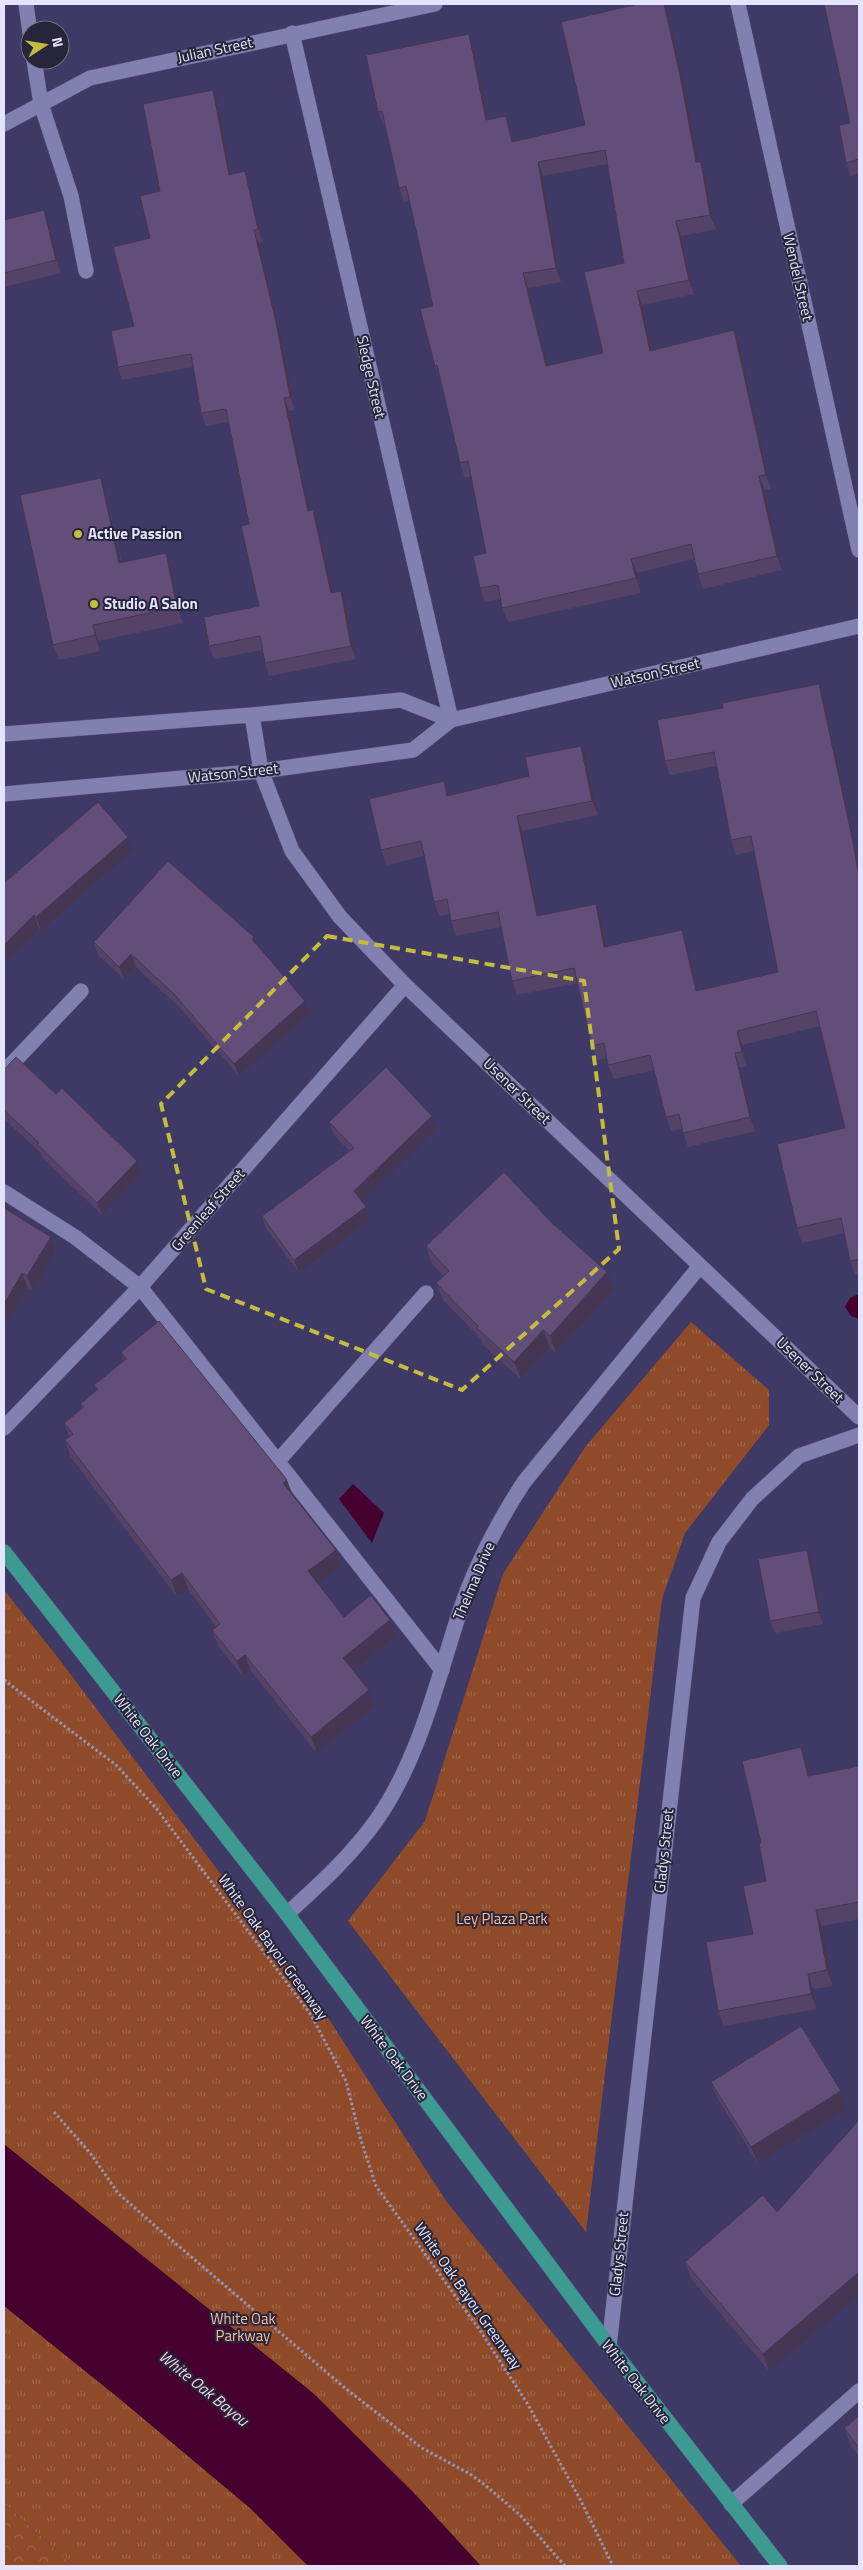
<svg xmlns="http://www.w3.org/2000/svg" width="863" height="2570" viewBox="0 0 863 2570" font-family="'Titillium Web',sans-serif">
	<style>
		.forest { fill: url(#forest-crowns) }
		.park { fill: url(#park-tufts) }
		.water { fill: #46002f }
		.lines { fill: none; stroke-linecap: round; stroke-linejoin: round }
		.minor-casing { stroke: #575478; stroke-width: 16 }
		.major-casing { stroke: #575478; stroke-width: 16 }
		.path { stroke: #9694b7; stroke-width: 3; stroke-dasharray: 2.5 2.5; stroke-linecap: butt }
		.minor { stroke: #8280b0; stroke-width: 15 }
		.major { stroke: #3c9a93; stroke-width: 15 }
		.wall { fill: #544367; fill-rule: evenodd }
		.shaded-wall { fill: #453754 }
		.building { fill: #624e78; stroke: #453754; fill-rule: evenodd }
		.marked { fill: none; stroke: #c4bc3e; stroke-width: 4; stroke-dasharray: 10 6; stroke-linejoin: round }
		.poi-dot { fill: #c4bc3e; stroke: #262539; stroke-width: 2 }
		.labels { text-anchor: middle; stroke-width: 4; stroke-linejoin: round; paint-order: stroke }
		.street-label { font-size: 15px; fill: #e4e4ff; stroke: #262539 }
		.poi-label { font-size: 15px; font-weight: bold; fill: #e4e4ff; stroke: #262539; text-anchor: start }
		.park-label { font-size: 15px; fill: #fbbb9d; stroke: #262539 }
		.water-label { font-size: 16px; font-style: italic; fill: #fbd0e6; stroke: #262539 }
	</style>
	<defs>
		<pattern id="forest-crowns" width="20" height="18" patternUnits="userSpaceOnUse" patternTransform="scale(1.25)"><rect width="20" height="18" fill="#8f4b29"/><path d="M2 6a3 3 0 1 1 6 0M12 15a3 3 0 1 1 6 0" fill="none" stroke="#9f6549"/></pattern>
		<pattern id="park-tufts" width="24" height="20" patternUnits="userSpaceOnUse" patternTransform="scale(1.25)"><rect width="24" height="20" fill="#8f4b29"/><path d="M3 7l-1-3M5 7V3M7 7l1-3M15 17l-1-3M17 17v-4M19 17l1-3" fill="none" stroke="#9f6549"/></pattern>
	</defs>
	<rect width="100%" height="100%" fill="#3e3a65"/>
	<path class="forest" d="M4 2503 74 2566H4Z"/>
	<path class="park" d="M691 1322 769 1390V1425L685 1533 662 1599 586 2232 348 1921 425 1821 503 1574 586 1446Z
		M4 1590 59 1659 323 2010 446 2201 741 2566H74L4 2503Z"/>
	<path class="water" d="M859 1294V1319L851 1316 845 1307 850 1298Z
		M353 1484 384 1513 372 1543 339 1499Z
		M4 2144 313 2393 415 2494 481 2566H308L251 2509 121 2400 4 2306Z"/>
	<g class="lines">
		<defs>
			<path id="minor" d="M26 4 30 33
				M738 4 859 550
				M292 33 451 720
				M34 60 41 104 71 196 86 271
				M4 124 90 78 435 4
				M252 715 261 771 292 851 340 917 405 985 859 1417
				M4 734 252 715 401 700 451 720
				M4 794 261 771 413 750 451 720 859 626
				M4 1072 81 991
				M4 1192 75 1237 140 1287 442 1670
				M4 1428 140 1287 405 985
				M278 1461 426 1293
				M287 1914C320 1884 352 1855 378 1818 420 1756 437 1681 460 1611 475 1566 498 1522 524 1482L700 1266
				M609 2346 693 1598 719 1542 752 1499 799 1456 859 1435
				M731 2504 859 2391"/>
			<path id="major" d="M4 1552 287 1914 609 2346 780 2566"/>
		</defs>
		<use href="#minor" class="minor-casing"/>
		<use href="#major" class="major-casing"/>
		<path class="path" d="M4 1680 116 1765 156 1808 311 2015 346 2081 360 2137 376 2186 479 2329 527 2403 581 2501 613 2566
			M54 2112 91 2154 118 2193 154 2225 345 2388 422 2448 470 2474 485 2485 520 2515 565 2566"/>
		<use href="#minor" class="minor"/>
		<use href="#major" class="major"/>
	</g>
	<path class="wall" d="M859 4V173L851 176 846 163 850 123Z
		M668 12 686 90 698 162H701L706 176 716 229 681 236 694 294 642 305 652 350 740 345 771 489 765 490 782 570 703 589 698 574 694 559 637 573 641 593 508 622 502 608 501 599 485 602 480 588 486 553 471 476 465 478 460 463 440 380 435 366 433 306 409 201 404 202 399 188 385 126H384L378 112 469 34 474 48 488 120 506 116 511 130 514 142 585 125ZM607 164 624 263 603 353 548 366 528 288 561 282 543 176Z
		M218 103 231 174 245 171 249 184 263 242 259 243 281 335 295 410 289 411 310 511 318 523 333 592 341 591 346 604 356 659 269 676 265 663 262 650 214 659 209 646 259 606 249 524 228 422 206 426 201 413 193 367 122 380 118 367 134 326 160 191Z
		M4 220 49 223 61 273 4 287Z
		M106 494 122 562 171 568 183 623 98 641 100 651 59 660 53 645Z
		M819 684 824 699 859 864V1275H855L850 1261 844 1233 802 1243 797 1228 845 1128 820 1026 742 1045 747 1066 740 1068 755 1131 688 1147 682 1129 671 1131 666 1117 654 1070 614 1079 608 1065 607 1058 597 1060 592 1046 578 983 517 995 512 981 501 927 456 936 451 921 450 914 439 916 434 902 424 856 387 865 381 850 449 795 529 776 587 760 598 815 522 831 539 916 596 904 601 918 607 946 687 944 697 990 778 972 754 851 736 855 731 840 717 766 670 775 665 761 723 708Z
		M133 851 41 931 4 883Z
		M254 937 257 946 310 1014 239 1076 179 1007 136 967 124 979 98 955 94 942Z
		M4 1070 56 1094 142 1174 102 1215 42 1157 40 1152 4 1119Z
		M329 1122 437 1128 361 1201 366 1207 370 1220 299 1273 266 1228 262 1216 349 1151 334 1135Z
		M4 1208 51 1237 56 1252 33 1291 28 1289 4 1328Z
		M426 1246 614 1290 556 1353 550 1348 521 1379 483 1345 481 1339 443 1300 436 1283 444 1276 432 1264Z
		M121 1352 293 1495 336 1550 341 1566 318 1584 344 1617 396 1636 354 1671 369 1690 375 1706 317 1753 251 1671 243 1677 218 1646 212 1630 216 1627 188 1589 177 1597 70 1456 65 1440 69 1436 64 1423 82 1408 80 1404 96 1390 94 1385 124 1361Z
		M812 1562 823 1624 775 1633 770 1621Z
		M801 1747 807 1762 810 1776 859 1766V1919L822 1926 833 1986 813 1989 817 2009 724 2026 718 2011 753 1934 766 1881 761 1843Z
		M711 2082 841 2091 847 2109 758 2164 718 2099Z
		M763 2195 769 2371 692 2280 685 2262Z
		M859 2416V2457L851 2446 844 2428Z"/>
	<path class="shaded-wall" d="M664 4H665L668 12 686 90 701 177 696 162Z
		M469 34 474 48 491 134 486 120Z
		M213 90 218 103 234 188 229 175Z
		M506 116 511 130 517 156 512 142Z
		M538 162 543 176 561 282 556 268Z
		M701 162 706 176 716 229 710 215Z
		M245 171 249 184 263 242 258 229Z
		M44 210 49 223 61 273 56 260Z
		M676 221 681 236 694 294 689 280Z
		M254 230 259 243 281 335 295 410 290 397Z
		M523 273 528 288 552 380 546 366Z
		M637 291 642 305 655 365 650 351Z
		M734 330 740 345 771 489 766 475Z
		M284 398 289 411 313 524 308 511Z
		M759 476 765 490 782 570 777 556Z
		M101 478 106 494 125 579 119 563Z
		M313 510 318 523 336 606 331 593Z
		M166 553 171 568 183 623 177 607Z
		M631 559 637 573 641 593 636 578Z
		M341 591 346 604 356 659 351 646Z
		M93 625 98 641 100 651 95 635Z
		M819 684 824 699 859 864V877Z
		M581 746 587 760 598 815 592 801Z
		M517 816 522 831 542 931 537 916Z
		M128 837 133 851 41 931 36 917Z
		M596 904 601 918 610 961 604 947Z
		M34 915 39 929 4 964V945Z
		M682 930 687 944 701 1005 696 991Z
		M254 937 259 949 252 939Z
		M131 954 136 967 124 979 119 967Z
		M305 1001 310 1014 239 1076 234 1064Z
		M737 1031 742 1045 747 1066 742 1052Z
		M735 1053 740 1068 755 1131 750 1117Z
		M432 1116 437 1128 359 1204 354 1191Z
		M137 1161 142 1174 102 1215 97 1203Z
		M366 1207 370 1220 299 1273 294 1260Z
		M51 1237 56 1252 33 1291 27 1276Z
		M607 1272 614 1290 556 1353 550 1336Z
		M22 1273 28 1289 4 1328V1304Z
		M543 1330 550 1348 521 1379 514 1362Z
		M287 1480 293 1496 283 1483Z
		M336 1550 341 1566 314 1588 308 1571Z
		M807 1550 812 1562 823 1624 819 1612Z
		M182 1573 188 1589 177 1597 171 1580Z
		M390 1620 396 1636 349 1675 343 1658Z
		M245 1655 251 1671 243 1677 237 1661Z
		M369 1690 375 1706 317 1753 311 1737Z
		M801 1747 807 1762 813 1792 808 1776Z
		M816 1910 822 1926 833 1986 827 1970Z
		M808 1974 813 1989 817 2009 811 1994Z
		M841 2091 847 2109 758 2164 751 2147Z
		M859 2272V2295L769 2371 763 2354Z"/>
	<path class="building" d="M638 4H664L680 75 696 162H701L710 215 676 221 689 280 637 291 650 351 734 330 766 475 759 476 777 556 698 574 691 544 631 559 636 578 502 608 498 585 480 588 473 556 486 553 468 461 460 463 437 365 435 366 420 309 433 306 406 186 399 188 382 111 378 112 366 55 469 34 486 120 506 116 512 142 585 125 561 22ZM605 150 624 263 584 272 603 353 546 366 523 273 556 268 538 162Z
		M824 4H859V159L846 163 839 125 850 123Z
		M213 90 229 175 245 171 258 229 254 230 276 322 290 397 284 398 308 511 313 510 331 593 341 591 351 646 265 663 260 636 209 646 204 617 259 606 241 526 249 524 226 409 201 413 191 354 118 367 111 331 134 326 113 247 150 238 140 196 160 191 143 104Z
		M44 210 56 260 4 273V220Z
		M101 478 119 563 166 553 177 607 93 625 95 635 53 645 20 495Z
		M819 684 853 842 859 877V1259L850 1261 841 1218 797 1228 777 1144 845 1128 816 1011 737 1031 742 1052 735 1053 750 1117 683 1133 679 1114 666 1117 650 1055 608 1065 604 1043 592 1046 574 968 512 981 498 912 451 921 447 899 434 902 421 841 381 850 369 799 444 781 447 796 529 776 525 757 581 746 592 801 517 816 537 916 596 904 604 947 682 930 696 991 778 972 751 836 731 840 714 752 665 761 657 720 723 708 722 703Z
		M98 802 128 837 36 917 34 915 4 945V883Z
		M168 861 254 937 252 939 305 1001 234 1064 175 995 131 954 119 967 94 942Z
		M16 1057 56 1094 62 1088 137 1161 97 1203 37 1144 39 1143 4 1110V1070Z
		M386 1067 432 1116 354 1191 366 1207 294 1260 262 1216 354 1148 329 1122Z
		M504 1172 551 1222 607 1272 550 1336 543 1330 514 1362 477 1328 478 1326 436 1283 449 1271 426 1246Z
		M4 1208 51 1237 27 1276 22 1273 4 1304Z
		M159 1321 287 1480 283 1483 336 1550 308 1571 344 1617 371 1595 390 1620 343 1658 369 1690 311 1737 245 1655 237 1661 212 1630 220 1624 182 1573 171 1580 65 1440 73 1434 64 1423 84 1407 80 1404 98 1389 94 1385 126 1359 121 1352Z
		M807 1550 819 1612 770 1621 758 1559Z
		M801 1747 808 1776 859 1766V1902L816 1910 827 1970 808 1974 811 1994 718 2011 706 1942 753 1934 743 1886 766 1881 759 1843H761L742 1761Z
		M801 2026 841 2091 751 2147 711 2082Z
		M859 2120V2272L763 2354 685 2262 763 2195 777 2212Z
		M859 2416V2448L844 2428Z"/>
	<path class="marked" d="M327 936 584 981 619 1249 462 1390 206 1289 161 1104Z"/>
	<g class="poi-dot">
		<circle cx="78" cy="534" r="5"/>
		<circle cx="94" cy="604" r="5"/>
	</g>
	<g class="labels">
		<g class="street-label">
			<text transform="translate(215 50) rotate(-12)" y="5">Julian Street</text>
			<text transform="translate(798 277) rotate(77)" y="5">Wendel Street</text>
			<text transform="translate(371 377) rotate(77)" y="5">Sledge Street</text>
			<text transform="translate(655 673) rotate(-13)" y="5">Watson Street</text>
			<text transform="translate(233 773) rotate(-6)" y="5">Watson Street</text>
			<text transform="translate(517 1091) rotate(44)" y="5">Usener Street</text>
			<text transform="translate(208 1210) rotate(-49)" y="5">Greenleaf Street</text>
			<text transform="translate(810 1370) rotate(44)" y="5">Usener Street</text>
			<text transform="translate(474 1581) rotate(-67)" y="5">Thelma Drive</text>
			<text transform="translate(148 1736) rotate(52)" y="5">White Oak Drive</text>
			<text transform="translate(664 1851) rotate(-84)" y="5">Gladys Street</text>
			<text transform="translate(273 1947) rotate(54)" y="5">White Oak Bayou Greenway</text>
			<text transform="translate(394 2058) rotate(53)" y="5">White Oak Drive</text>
			<text transform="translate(619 2254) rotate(-84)" y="5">Gladys Street</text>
			<text transform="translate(468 2296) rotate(55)" y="5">White Oak Bayou Greenway</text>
			<text transform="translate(636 2382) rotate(52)" y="5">White Oak Drive</text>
		</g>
		<g class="poi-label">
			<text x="88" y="539">Active Passion</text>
			<text x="104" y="609">Studio A Salon</text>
		</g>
		<g class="park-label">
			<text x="502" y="1924">Ley Plaza Park</text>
			<text x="243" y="2324">White Oak<tspan x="243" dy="17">Parkway</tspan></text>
		</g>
		<g class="water-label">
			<text transform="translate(204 2388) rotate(39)" y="6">White Oak Bayou</text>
		</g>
	</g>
	<rect width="863" height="2570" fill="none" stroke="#e4e4ff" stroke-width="10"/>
	<g transform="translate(45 45) rotate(78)"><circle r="24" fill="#262539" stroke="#727188"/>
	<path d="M0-4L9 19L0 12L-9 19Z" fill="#c4bc3e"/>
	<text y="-8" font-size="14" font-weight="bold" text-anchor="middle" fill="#e4e4ff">N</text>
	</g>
</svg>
